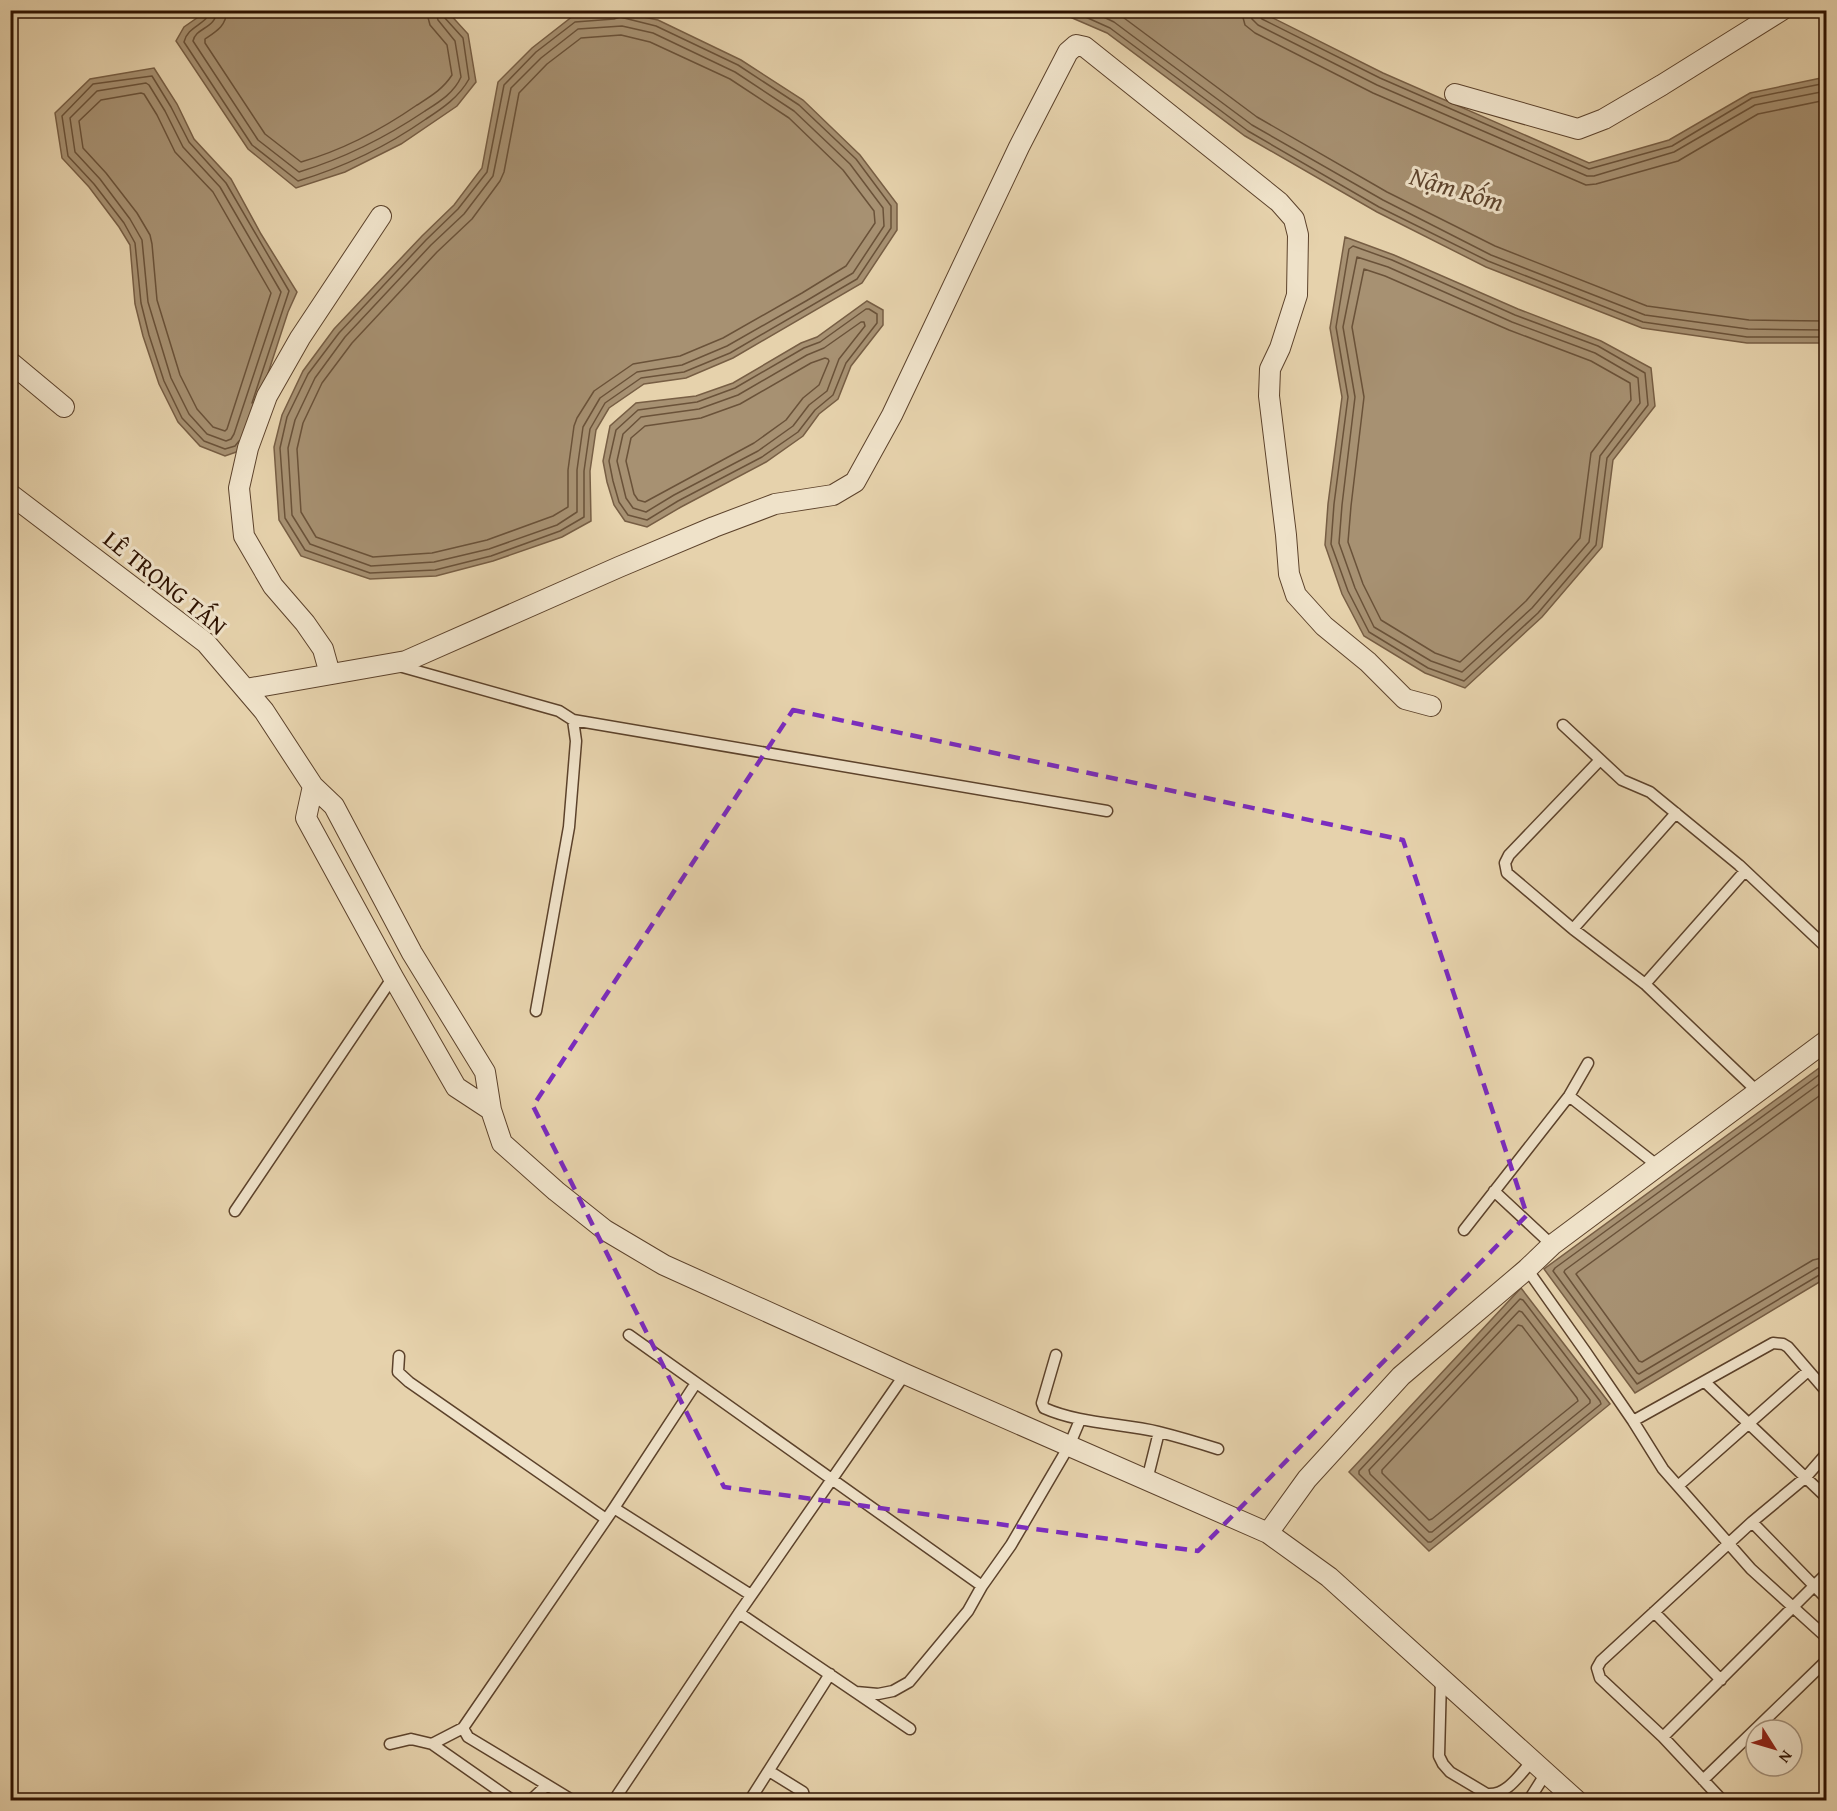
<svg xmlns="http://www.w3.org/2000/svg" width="1837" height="1811" viewBox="0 0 1837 1811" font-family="'Gentium Book Plus',serif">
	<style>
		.water { fill: #a79172; stroke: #775e44; stroke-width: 1.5 }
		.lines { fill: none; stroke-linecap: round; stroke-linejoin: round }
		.shore { stroke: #6a5239; stroke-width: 1.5 }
		.service-casing { stroke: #5c422b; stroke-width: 13 }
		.minor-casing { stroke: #5c422b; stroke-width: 22 }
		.service { stroke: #efe2c9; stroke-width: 10 }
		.minor { stroke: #efe2c9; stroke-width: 20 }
		.marked { fill: none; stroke: #7b2cbf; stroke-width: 4.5; stroke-dasharray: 12 8; stroke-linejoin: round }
		.labels { text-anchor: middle; stroke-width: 6; stroke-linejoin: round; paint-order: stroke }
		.street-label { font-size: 24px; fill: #2e1200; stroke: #efe2c9 }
		.water-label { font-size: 26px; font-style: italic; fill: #5e452e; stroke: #efe2c9 }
	</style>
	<rect width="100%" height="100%" fill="#e6d2ac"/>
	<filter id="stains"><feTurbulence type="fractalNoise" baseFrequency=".00333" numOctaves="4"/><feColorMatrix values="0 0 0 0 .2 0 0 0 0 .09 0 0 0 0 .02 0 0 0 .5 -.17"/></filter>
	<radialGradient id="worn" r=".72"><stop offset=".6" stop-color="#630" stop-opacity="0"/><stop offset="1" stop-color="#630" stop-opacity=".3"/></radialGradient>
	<path class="water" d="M207 11H447L468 34 476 82 457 106 401 144 345 172 296 188 248 149 176 41 184 27Z
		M1056 11H1259L1383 73 1589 163 1669 140 1750 93 1826 77V343H1747L1642 328 1486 267 1377 212 1245 136 1107 33Z
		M624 13 658 20 741 60 803 100 860 155 897 204V230L862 283 733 358 686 378 644 384 609 408 596 430 590 471 591 521 562 537 493 561 436 576 370 579 301 556 279 520 274 447 282 415 303 371 334 329 422 236 454 205 482 168 498 82 532 48 573 16Z
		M154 68 177 104 194 139 231 179 261 234 297 292 288 312 246 441 239 451 225 456 200 446 178 422 159 384 143 336 135 304 130 245 119 227 89 187 62 158 55 113 90 79Z
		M1345 237 1394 255 1518 309 1601 341 1651 368 1655 406 1613 460 1602 547 1542 617 1465 688 1425 673 1364 636 1342 594 1325 545 1328 504 1342 397 1330 328Z
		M867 301 883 310V325L851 366 838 399 819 414 803 436 766 462 681 507 647 527 625 521 614 505 607 482 603 461 610 426 636 403 696 396 733 383 801 343 817 337Z
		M1826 1063V1278L1635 1393 1544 1269Z
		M1521 1288 1610 1404 1429 1551 1349 1472Z"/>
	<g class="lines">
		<path class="shore" d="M210 10C208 25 188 25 184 42L252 145 298 181C344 167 386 147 426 119 443 108 459 97 469 79L463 38 444 17 443 10
			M217 10C216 29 196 27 193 41L258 140 299 172C345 158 385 138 425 111 439 102 454 93 461 77L455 41 438 20 435 10
			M227 10C226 26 217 31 205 39V43L265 134 301 162C343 150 381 130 417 105 431 96 443 89 452 75L447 45 430 25 426 10
			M1070 10 1110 28 1248 131 1379 207 1488 261 1643 322 1747 337H1826
			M1089 10 1114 22 1252 125 1383 200 1491 255 1645 315 1748 329 1826 330
			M1111 10 1120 15 1257 117 1387 192 1495 246 1647 306 1749 320 1826 321
			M1241 10 1245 25 1255 33 1373 93 1586 185 1596 184 1678 161 1758 114 1826 100
			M1250 10 1252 19 1258 25 1377 85 1587 176H1594L1674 152 1755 105 1826 91
			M1258 10 1259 15 1262 19 1380 78 1589 169 1672 146 1752 98 1826 83
			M620 17 656 26 738 65 799 105 856 159 891 206V228L857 279 730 353 684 372 641 378 605 403 590 429 584 471V517L560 531 491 556 435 570 370 573 305 550 285 518 280 448 287 417 308 374 339 333 426 240 458 209 487 172 504 85 536 52 575 22 614 19Z
			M622 26 653 33 735 72 794 111 850 164 883 208 884 226 853 273 806 301 727 346 682 365 637 372 600 398 583 427 577 470V512L557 525 489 549 434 562 371 566 310 544 292 515 288 448 295 420 315 378 345 337 431 245 464 214 493 176 511 88 541 58 578 29Z
			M621 35 650 42 730 79 789 118 843 170 874 211 875 223 846 266 802 293 723 338 680 356 633 364 594 391 577 418 574 426 568 470V507L553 516 487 540 432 553 373 557 316 537 301 512 297 449 303 423 322 383 352 343 437 252 472 219 500 181 504 172 519 93 547 64 581 38Z
			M146 83 149 85 165 111 183 147 220 187 281 292 234 434 231 439 226 441 207 434 189 414 171 378 148 302 142 240 130 219 100 179 75 152 70 118 97 91Z
			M141 93 144 94 157 115 175 152 213 192 271 293 227 429 225 431 213 427 197 409 180 375 157 300 152 244 150 235 137 213 106 173 83 148 79 121 101 100Z
			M1353 246 1392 260 1515 315 1598 346 1645 373 1648 405 1607 458 1596 545 1538 613 1464 681 1428 668 1369 632 1348 591 1331 544 1334 504 1348 397 1336 327 1349 249Z
			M1357 257 1388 267 1512 322 1595 353 1638 378 1640 403 1600 456 1589 542 1532 608 1462 672 1431 661 1374 627 1355 588 1339 543 1342 505 1355 397 1343 327Z
			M1364 269 1385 276 1509 330 1591 361 1630 383 1631 400 1591 453 1580 538 1526 601 1460 662 1435 653 1381 620 1363 584 1348 542 1351 506 1364 397 1352 327Z
			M866 309H869L877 314V323L846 363 833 395 815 410 798 432 762 457 678 501 647 520 628 515 619 502 613 481 609 461 616 430 638 410 697 402 735 388 804 348 820 342Z
			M864 322 865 326 839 359 827 391 809 405 793 426 758 451 674 495 646 512 633 508 626 498 617 461 623 434 641 417 699 409 738 395 807 355 824 348 861 322Z
			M825 358 828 359 829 361 819 385 803 398 786 420 754 443 645 502 638 500 634 494 626 461 631 438 645 426 701 418 740 404 811 363Z
			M239 441 235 446 225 449 204 441 182 418 164 381 149 335 141 303 135 243 124 223 94 184 68 156 62 116 93 84 152 76 171 107 189 142 226 183 289 291 252 403
			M1826 1070 1555 1268 1553 1271 1637 1384 1821 1274 1826 1273
			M1826 1079 1565 1270 1564 1272 1637 1373 1639 1374 1817 1268 1826 1266
			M1826 1091 1578 1272 1576 1274 1639 1361 1642 1362 1813 1260 1826 1257
			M1520 1299 1523 1300 1600 1401 1601 1404 1431 1542H1428L1359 1474V1471Z
			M1519 1311 1522 1312 1590 1400V1403L1432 1532H1429L1370 1474 1369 1470Z
			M1518 1325 1522 1326 1577 1398 1578 1401 1432 1519 1429 1520 1382 1473V1470Z"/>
		<defs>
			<path id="service" d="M399 666 559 711 573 720 576 741 569 827 536 1011
				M573 720 1107 811
				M1563 725 1622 780 1650 792 1739 865 1826 947
				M1600 760 1509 855 1505 863 1507 873 1573 929 1645 984 1758 1092
				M1573 929 1676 813
				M1645 984 1745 871
				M1569 1096 1658 1166
				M1494 1191 1552 1245
				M235 1211 393 977
				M1464 1230 1569 1096 1588 1063
				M1527 1269 1585 1351 1633 1421 1663 1469 1751 1569 1826 1637
				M629 1335 982 1586 968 1611 909 1682 893 1691 878 1694 856 1692
				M1056 1355 1042 1403 1044 1408C1080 1424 1121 1423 1159 1432 1179 1437 1199 1443 1218 1449
				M399 1356 398 1372 409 1382 606 1519
				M1705 1382 1826 1497
				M1633 1421 1773 1343 1783 1344 1788 1347 1826 1391
				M1147 1480 1159 1432
				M1678 1486 1808 1371
				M614 1508 751 1595
				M1752 1522 1826 1598
				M982 1586 1011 1545 1069 1446 1080 1420
				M1654 1612 1721 1680
				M739 1613 910 1729
				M1441 1678 1439 1756 1443 1764 1450 1772 1487 1794C1507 1796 1520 1774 1532 1761
				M1663 1737 1826 1574
				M390 1744 411 1739 432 1744 463 1728
				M432 1744 512 1800
				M769 1771 803 1792 805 1800
				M1703 1780 1826 1661
				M531 1800 547 1785
				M572 1800 468 1737 463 1728 614 1508 696 1383
				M614 1800 739 1613 905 1374
				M750 1800 830 1674
				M1529 1800 1546 1773
				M1722 1800 1663 1737 1600 1678 1597 1668 1601 1661 1752 1522 1806 1477 1826 1454"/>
			<path id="minor" d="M1455 94 1578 129 1604 119 1662 85 1782 10
				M10 362 64 407
				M10 494 206 643 264 711 313 786 334 806 412 953 485 1072 491 1110 502 1143 556 1191 605 1230 664 1265 905 1374 1268 1533 1329 1577 1576 1800
				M330 674 323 649 305 623 273 586 244 536 239 488 248 448 267 396 300 338 381 216
				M246 689 406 661 619 567 714 527 775 504 833 495 855 482 892 415 1019 147 1068 52 1076 45 1085 47 1279 202 1294 219 1298 235 1297 295 1280 348 1270 369 1269 396 1286 535 1289 574 1296 595 1324 626 1368 662 1405 699 1431 706
				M313 786 306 818 393 977 456 1087 491 1110
				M1268 1533 1307 1479 1401 1376 1527 1269 1552 1245 1826 1041"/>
		</defs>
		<use href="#service" class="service-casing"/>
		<use href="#minor" class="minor-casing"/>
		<use href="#service" class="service"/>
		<use href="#minor" class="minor"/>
	</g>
	<path class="marked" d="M793 710 1403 840 1527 1215 1198 1551 724 1487 533 1106Z"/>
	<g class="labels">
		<g class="street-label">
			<text transform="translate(165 583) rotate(39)" y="8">LÊ TRỌNG TẤN</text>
		</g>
		<g class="water-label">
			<text transform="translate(1457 189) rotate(17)" y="9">Nậm Rốm</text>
		</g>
	</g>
	<rect width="1837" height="1811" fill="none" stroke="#e6d2ac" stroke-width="36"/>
	<rect x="12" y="12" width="1813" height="1787" fill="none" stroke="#2e1200" stroke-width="3"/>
	<rect x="18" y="18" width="1801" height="1775" fill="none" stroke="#2e1200" stroke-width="1.5"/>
	<g transform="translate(1774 1748) rotate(127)"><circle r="28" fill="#efe2c9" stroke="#a28f79" stroke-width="1.5"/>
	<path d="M0-4.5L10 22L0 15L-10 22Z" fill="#8f2418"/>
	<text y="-9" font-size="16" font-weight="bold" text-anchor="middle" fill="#2e1200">N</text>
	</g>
	<rect width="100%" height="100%" filter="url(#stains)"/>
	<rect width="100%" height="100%" fill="url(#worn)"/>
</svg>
